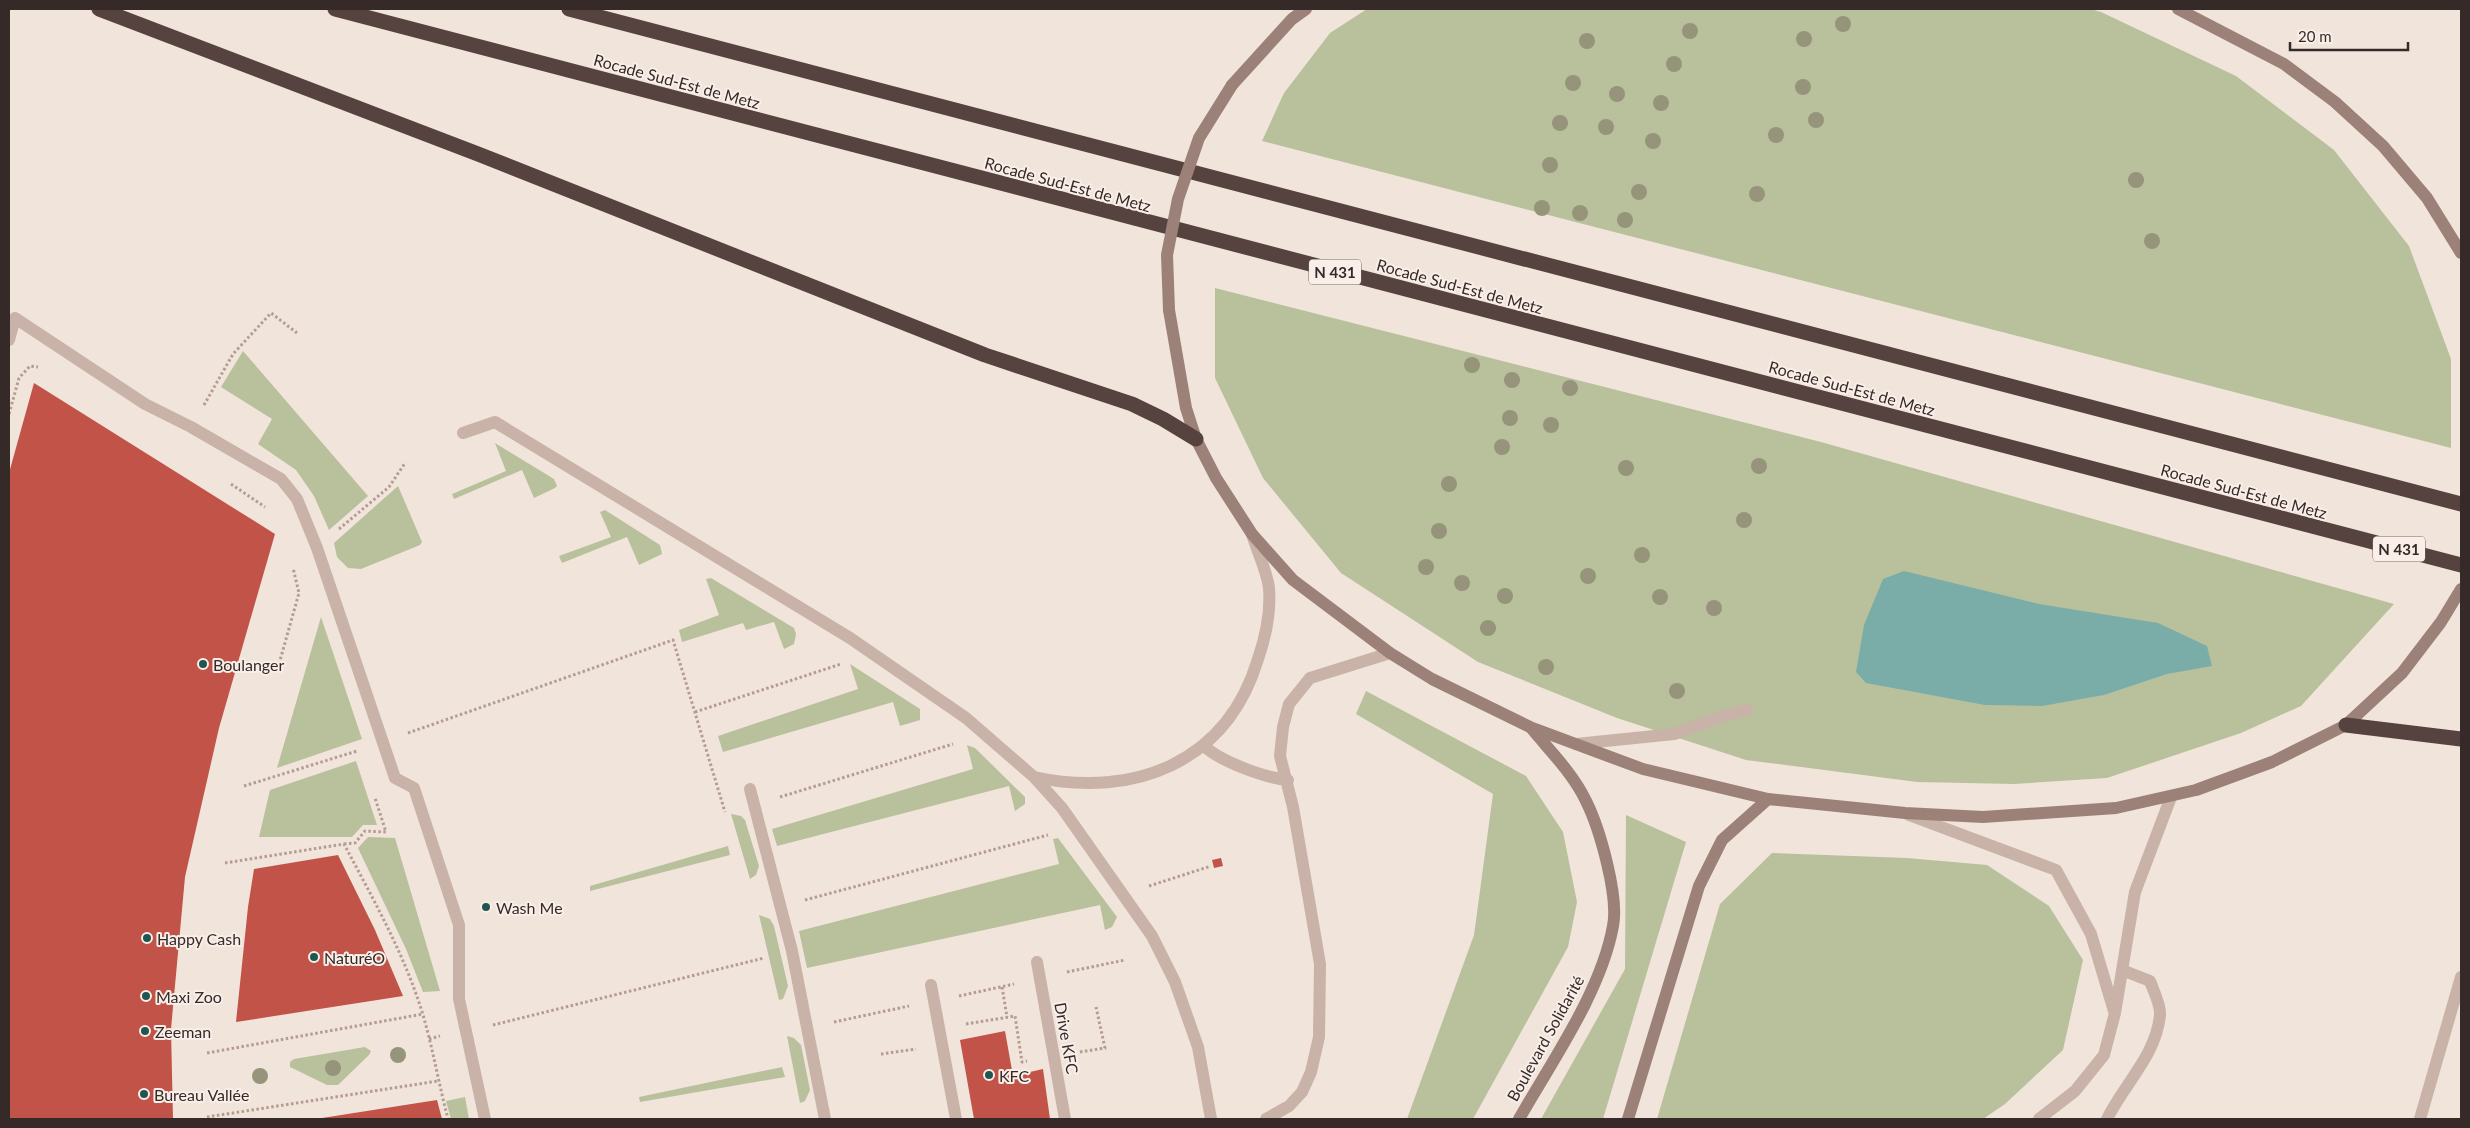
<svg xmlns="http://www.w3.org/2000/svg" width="2470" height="1128" viewBox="0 0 2470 1128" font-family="Lato,sans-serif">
	<rect width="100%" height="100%" fill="#f1e4db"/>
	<path fill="#b9c09c" d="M1367 9H2091L2101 12 2236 76 2334 150 2409 246 2451 359V448L1262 141 1284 93 1330 33Z
		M1215 288 1821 442 2394 604 2301 706 2241 733 2107 778 2014 784 1917 782 1746 760 1617 718 1478 662 1341 573 1263 478 1215 378Z
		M243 351 368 496 329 530 314 496 296 470 258 444 272 419 221 387Z
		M495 443 554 479 557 486 555 488 534 498 522 470 454 499 452 494 506 471Z
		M398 486 422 542 420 545 361 569 348 568 337 557 334 543Z
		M605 510 660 545 662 554 639 565 627 537 562 563 559 556 611 537 600 512Z
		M711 578 794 628 796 634 794 644 784 649 774 622 746 630 743 623 682 642 679 630 719 615 706 579Z
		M321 617 362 739 277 768Z
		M850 664 920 709V720L900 726 893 702 723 752 718 736 858 689Z
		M1366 691 1526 776 1563 832 1577 902 1568 947 1473 1119H1407L1474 935 1493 794 1356 714Z
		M967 745 975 748 1025 797V804L1015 811 1009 786 777 846 772 829 973 769Z
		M356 761 377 825H363L352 837H259L270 790Z
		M731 814 741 816 745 820 759 866 756 875 750 879Z
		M1626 815 1686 842 1603 1119H1541L1625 969Z
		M368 837 395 838 440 991 423 992 406 949 358 848Z
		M1058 838 1117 917 1112 927 1105 930 1100 905 807 968 799 931 1059 864 1053 839Z
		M728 846 730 855 590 891V886Z
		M1772 853 1907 858 1987 865 2049 906 2083 960 2063 1050 2005 1104 1983 1119H1657L1720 904Z
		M759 915 770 919 774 926 788 986 783 999 779 1000Z
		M787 1036 794 1038 801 1045 810 1090 805 1101 800 1103Z
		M365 1047 371 1051 369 1055 338 1085H327L290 1067V1062L294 1059Z
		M782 1067 785 1077 640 1102 639 1097Z
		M465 1097 469 1119H451L446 1101Z"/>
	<path fill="#7bada8" d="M1904 571 2039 604 2158 623 2207 646 2212 666 2167 674 2104 695 2042 706 1985 705 1866 683 1856 672 1864 625 1883 579Z"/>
	<path fill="#c25348" d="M34 383 275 534 219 728 185 877 171 1029 173 1119H9V473Z
		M338 855 375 930 403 996 236 1022 248 907 254 869Z
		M1221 858 1223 866 1214 868 1212 860Z
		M1005 1031 1013 1076 1043 1069 1050 1119H974L960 1040Z
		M437 1100 442 1119H322V1118Z"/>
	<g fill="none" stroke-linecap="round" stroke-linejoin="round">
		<path stroke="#b59c92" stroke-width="3" stroke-dasharray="2.5 2.5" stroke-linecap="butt" d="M204 405 233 354 271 313 297 333
			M9 414 19 378 30 366 38 367
			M231 484 265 507
			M339 529 389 487 405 463
			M279 664 299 593 293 568
			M695 712 841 664
			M408 733 673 640 725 812
			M244 786 357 751
			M780 797 953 744
			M344 844 355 843 365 831 386 832 375 798
			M225 863 344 844C373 899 405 955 423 1015 433 1049 439 1085 448 1119
			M1149 886 1211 866
			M805 900 1048 835
			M1067 972 1125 960
			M1002 987 1007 1017
			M959 996 1014 984
			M834 1022 909 1006
			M966 1024 1015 1016 1022 1062 1027 1061
			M493 1025 764 958
			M429 1039 440 1036
			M1080 1052 1105 1048 1096 1007
			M207 1053 423 1014
			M881 1054 916 1049
			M207 1117 438 1081"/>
		<path stroke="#c9b2a8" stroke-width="12" d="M9 340 15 318 145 404 191 427 281 479 297 499 317 548 395 778 414 788 459 925V999L485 1119
			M463 433 495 422 850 638 966 718 1034 777 1062 808 1152 936 1175 982 1198 1047 1211 1119
			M1576 744 1674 734 1723 716 1747 710
			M1203 745C1219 761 1265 778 1288 780
			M1034 777C1135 799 1227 762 1258 659 1266 636 1271 613 1269 588 1267 571 1257 551 1252 534
			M750 789 792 951 825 1119
			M1909 815 2056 870 2091 934 2114 1011
			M1037 962 1065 1119
			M931 985 956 1119
			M1266 1119 1289 1106 1302 1092 1311 1072 1319 1037 1320 964 1293 807 1280 756 1283 727 1289 704 1310 678 1390 653
			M2039 1119 2075 1091 2104 1055 2115 1013 2135 892 2171 797
			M2107 1119C2124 1084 2156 1056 2160 1015 2161 1005 2153 990 2150 981L2122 970
			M2420 1119 2461 977"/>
		<path stroke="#9c8179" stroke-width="12" d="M2178 9 2284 64 2335 102 2383 146 2427 198 2461 253
			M1232 85 1292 19 1306 9
			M1169 310 1186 408 1196 439 1216 478 1252 534 1293 580 1390 653 1432 679 1530 727 1643 769 1768 799 1905 813 1983 817 2116 808 2196 790 2272 762 2346 725 2402 673 2441 622 2461 589
			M1519 1119C1552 1061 1601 992 1613 926 1619 897 1600 829 1586 801 1574 775 1551 752 1532 729
			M1628 1119 1699 886 1722 840 1768 799"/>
		<path stroke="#56433f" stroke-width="15" d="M99 9 478 154 985 355 1132 404 1163 419 1196 439
			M335 9 2461 565
			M569 9 2461 504
			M2346 725 2461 739"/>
		<path stroke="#9c8179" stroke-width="12" d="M1169 310 1167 255 1178 199 1199 138 1232 85"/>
	</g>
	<g fill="#96947b">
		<circle cx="1843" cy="24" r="8"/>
		<circle cx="1690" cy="31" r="8"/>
		<circle cx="1804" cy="39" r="8"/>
		<circle cx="1587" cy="41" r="8"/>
		<circle cx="1674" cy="64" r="8"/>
		<circle cx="1573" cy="83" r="8"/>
		<circle cx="1803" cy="87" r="8"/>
		<circle cx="1617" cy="94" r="8"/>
		<circle cx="1661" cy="103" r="8"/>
		<circle cx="1816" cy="120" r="8"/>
		<circle cx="1560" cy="123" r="8"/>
		<circle cx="1606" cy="127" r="8"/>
		<circle cx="1776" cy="135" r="8"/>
		<circle cx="1653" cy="141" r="8"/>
		<circle cx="1550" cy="165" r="8"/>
		<circle cx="2136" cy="180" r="8"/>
		<circle cx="1639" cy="192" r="8"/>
		<circle cx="1757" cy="194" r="8"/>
		<circle cx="1542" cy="208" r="8"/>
		<circle cx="1580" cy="213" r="8"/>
		<circle cx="1625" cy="220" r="8"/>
		<circle cx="2152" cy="241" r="8"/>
		<circle cx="1472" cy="365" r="8"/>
		<circle cx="1512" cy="380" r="8"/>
		<circle cx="1570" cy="388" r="8"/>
		<circle cx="1510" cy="418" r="8"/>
		<circle cx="1551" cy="425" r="8"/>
		<circle cx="1502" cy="447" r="8"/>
		<circle cx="1759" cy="466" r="8"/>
		<circle cx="1626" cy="468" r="8"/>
		<circle cx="1449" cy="484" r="8"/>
		<circle cx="1744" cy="520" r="8"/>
		<circle cx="1439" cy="531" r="8"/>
		<circle cx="1642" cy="555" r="8"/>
		<circle cx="1426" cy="567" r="8"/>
		<circle cx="1588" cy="576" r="8"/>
		<circle cx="1462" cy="583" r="8"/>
		<circle cx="1505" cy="596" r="8"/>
		<circle cx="1660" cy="597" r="8"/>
		<circle cx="1714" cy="608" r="8"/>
		<circle cx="1488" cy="628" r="8"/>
		<circle cx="1546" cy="667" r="8"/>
		<circle cx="1677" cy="691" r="8"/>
		<circle cx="398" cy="1055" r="8"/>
		<circle cx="333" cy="1068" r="8"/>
		<circle cx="260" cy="1076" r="8"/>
	</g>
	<g fill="#1f5651" stroke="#f9eee8" stroke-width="2">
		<circle cx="203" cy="664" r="5"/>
		<circle cx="486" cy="907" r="5"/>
		<circle cx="147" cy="938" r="5"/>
		<circle cx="314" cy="957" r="5"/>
		<circle cx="146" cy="996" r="5"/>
		<circle cx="145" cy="1031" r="5"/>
		<circle cx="989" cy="1075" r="5"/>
		<circle cx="144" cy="1094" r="5"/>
	</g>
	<g text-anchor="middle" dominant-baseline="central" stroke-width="4" stroke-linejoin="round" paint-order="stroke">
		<g fill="#f9eee8" stroke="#706562" stroke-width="1">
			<rect x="1309" y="259.5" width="52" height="25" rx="4"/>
			<rect x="2373" y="536.5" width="52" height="25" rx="4"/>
		</g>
		<g font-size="15" font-weight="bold" fill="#362a28">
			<text x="1335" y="272">N 431</text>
			<text x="2399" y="549">N 431</text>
		</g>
		<g font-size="16" fill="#362a28" stroke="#f9eee8">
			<text transform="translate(677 81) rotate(15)">Rocade Sud-Est de Metz</text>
			<text transform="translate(1068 184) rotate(15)">Rocade Sud-Est de Metz</text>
			<text transform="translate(1460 286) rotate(15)">Rocade Sud-Est de Metz</text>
			<text transform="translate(1852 388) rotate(15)">Rocade Sud-Est de Metz</text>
			<text transform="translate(2244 491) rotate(15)">Rocade Sud-Est de Metz</text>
			<text transform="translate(1067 1038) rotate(80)">Drive KFC</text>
			<text transform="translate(1545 1038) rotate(-61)">Boulevard Solidarité</text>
		</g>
		<g font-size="16" fill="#362a28" stroke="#f9eee8" text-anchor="start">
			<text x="213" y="664">Boulanger</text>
			<text x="496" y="907">Wash Me</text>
			<text x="157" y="938">Happy Cash</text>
			<text x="324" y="957">NaturéO</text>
			<text x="156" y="996">Maxi Zoo</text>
			<text x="155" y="1031">Zeeman</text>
			<text x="999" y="1075">KFC</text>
			<text x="154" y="1094">Bureau Vallée</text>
		</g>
	</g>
	<rect width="2470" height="1128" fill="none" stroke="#362a28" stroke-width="20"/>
	<path d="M2290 42v8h118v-8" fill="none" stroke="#362a28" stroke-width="2.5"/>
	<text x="2298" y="42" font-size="15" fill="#362a28" stroke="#f9eee8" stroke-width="4" paint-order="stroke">20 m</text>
</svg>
